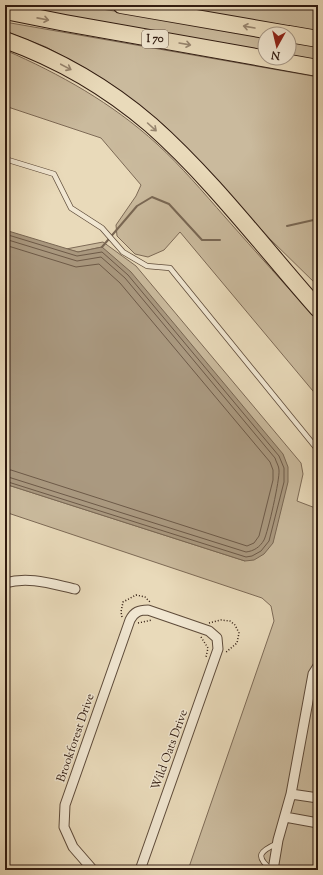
<svg xmlns="http://www.w3.org/2000/svg" width="323" height="875" viewBox="0 0 323 875" font-family="'Sorts Mill Goudy',serif">
	<rect width="100%" height="100%" fill="#e9daba"/>
	<filter id="stains"><feTurbulence type="fractalNoise" baseFrequency=".005" numOctaves="4"/><feColorMatrix values="0 0 0 0 .2 0 0 0 0 .09 0 0 0 0 .02 0 0 0 .5 -.17"/></filter>
	<radialGradient id="worn" r=".72"><stop offset=".6" stop-color="#630" stop-opacity="0"/><stop offset="1" stop-color="#630" stop-opacity=".3"/></radialGradient>
	<path fill="#caba9d" stroke="#7d6a56" d="M9 5H78L265 36V51Z
		M161 5H318V31Z
		M5 22 318 77V286L270 239 204 166 166 127 131 99 85 68 46 47 5 31Z
		M289 40 318 46V61L289 56Z
		M5 50C60 74 112 103 157 144 181 166 203 192 225 217 256 252 287 287 318 321V397L180 232 164 250 148 257 135 254 117 236 116 225 136 196 141 185 101 138 5 106Z
		M103 242 136 266 301 463 303 474 297 501 318 509V870H188L274 621 271 606 262 598 5 512V484L245 561 102 247 78 252 66 249Z"/>
	<path fill="#aa9980" stroke="#796753" d="M5 230 78 252 102 247 131 272 283 454 288 467V482L273 543 264 554 254 560 245 561 5 484Z"/>
	<g fill="none" stroke-linecap="round" stroke-linejoin="round">
		<path stroke="#6d5a48" stroke-width="1" d="M5 234 77 256 102 252 128 275 279 456 284 468V482L269 541 261 551 252 556 246 557 5 481
			M5 239 77 261 101 257 125 278 275 458C276 462 279 466 279 470 280 479 268 532 264 540 260 547 254 551 246 552L5 476
			M5 245 76 267 99 264 120 283 270 462 273 470V480L259 536 254 543 247 546 11 470H5"/>
		<path stroke="#796753" stroke-width="2" d="M287 226 318 219
			M102 247 137 206 152 197 169 204 202 240H220"/>
		<defs>
			<path id="lane" d="M5 159 54 174 71 208 102 228 123 252 147 266 170 268 318 450
				M272 870C254 856 260 851 278 843"/>
			<path id="street" d="M5 583C29 576 52 584 75 589
				M291 794 318 798
				M285 817 318 823
				M93 870 73 847 64 827 65 805 130 620C134 612 139 610 148 610L209 631 217 638 218 649 140 870
				M273 870 278 840 291 794 313 674 318 666"/>
			<path id="highway" d="M121 5 288 34
				M5 11 65 23 318 68
				M289 34 318 39
				M5 40C58 59 108 88 151 125 212 179 264 248 318 309"/>
		</defs>
		<use href="#lane" stroke="#5e4b3a" stroke-width="6"/>
		<use href="#street" stroke="#5e4b3a" stroke-width="11"/>
		<use href="#highway" stroke="#301b10" stroke-width="18"/>
		<path stroke="#301b10" stroke-width="1.5" stroke-dasharray="1 2" stroke-linecap="butt" d="M122 617 121 612 123 602 136 595 145 597 150 602
			M138 623 152 620
			M209 623 221 620 230 621 235 625 239 633 237 643 225 653
			M201 637 208 648 206 657"/>
		<use href="#lane" stroke="#f1e7d2" stroke-width="4.5"/>
		<use href="#street" stroke="#f1e7d2" stroke-width="9"/>
		<use href="#highway" stroke="#e9daba" stroke-width="16"/>
	</g>
	<defs><path id="oneway-shaft" d="M-6 0H5M1.5-3L5.5 0L1.5 3" fill="none" stroke-width="1.6" stroke-linecap="round" stroke-linejoin="round"/></defs>
	<g stroke="#96846e">
		<use href="#oneway-shaft" transform="translate(43 19) rotate(11)"/>
		<use href="#oneway-shaft" transform="translate(249 27) rotate(-170)"/>
		<use href="#oneway-shaft" transform="translate(185 44) rotate(10)"/>
		<use href="#oneway-shaft" transform="translate(66 67) rotate(28)"/>
		<use href="#oneway-shaft" transform="translate(152 127) rotate(42)"/>
	</g>
	<g text-anchor="middle" dominant-baseline="central" stroke-width="3" stroke-linejoin="round" paint-order="stroke">
		<rect fill="#f1e7d2" stroke="#6a584a" stroke-width="1" x="142" y="30" width="26" height="18" rx="3"/>
		<g font-size="11" font-weight="bold" fill="#301b10">
			<text x="155" y="39">I 70</text>
		</g>
		<g font-size="12" fill="#301b10" stroke="#f1e7d2">
			<text transform="translate(76 738) rotate(-71)">Brookforest Drive</text>
			<text transform="translate(170 750) rotate(-70)">Wild Oats Drive</text>
		</g>
	</g>
	<rect width="323" height="875" fill="none" stroke="#e9daba" stroke-width="20"/>
	<rect x="6" y="6" width="311" height="863" fill="none" stroke="#301b10" stroke-width="2"/>
	<rect x="10" y="10" width="303" height="855" fill="none" stroke="#301b10"/>
	<g transform="translate(277 46) rotate(188)"><circle r="19" fill="#f1e7d2" stroke="#a49584"/>
	<path d="M0-3L7 15L0 10L-7 15Z" fill="#8f2418"/>
	<text y="-6" font-size="11" font-weight="bold" text-anchor="middle" fill="#301b10">N</text>
	</g>
	<rect width="100%" height="100%" filter="url(#stains)"/>
	<rect width="100%" height="100%" fill="url(#worn)"/>
</svg>
